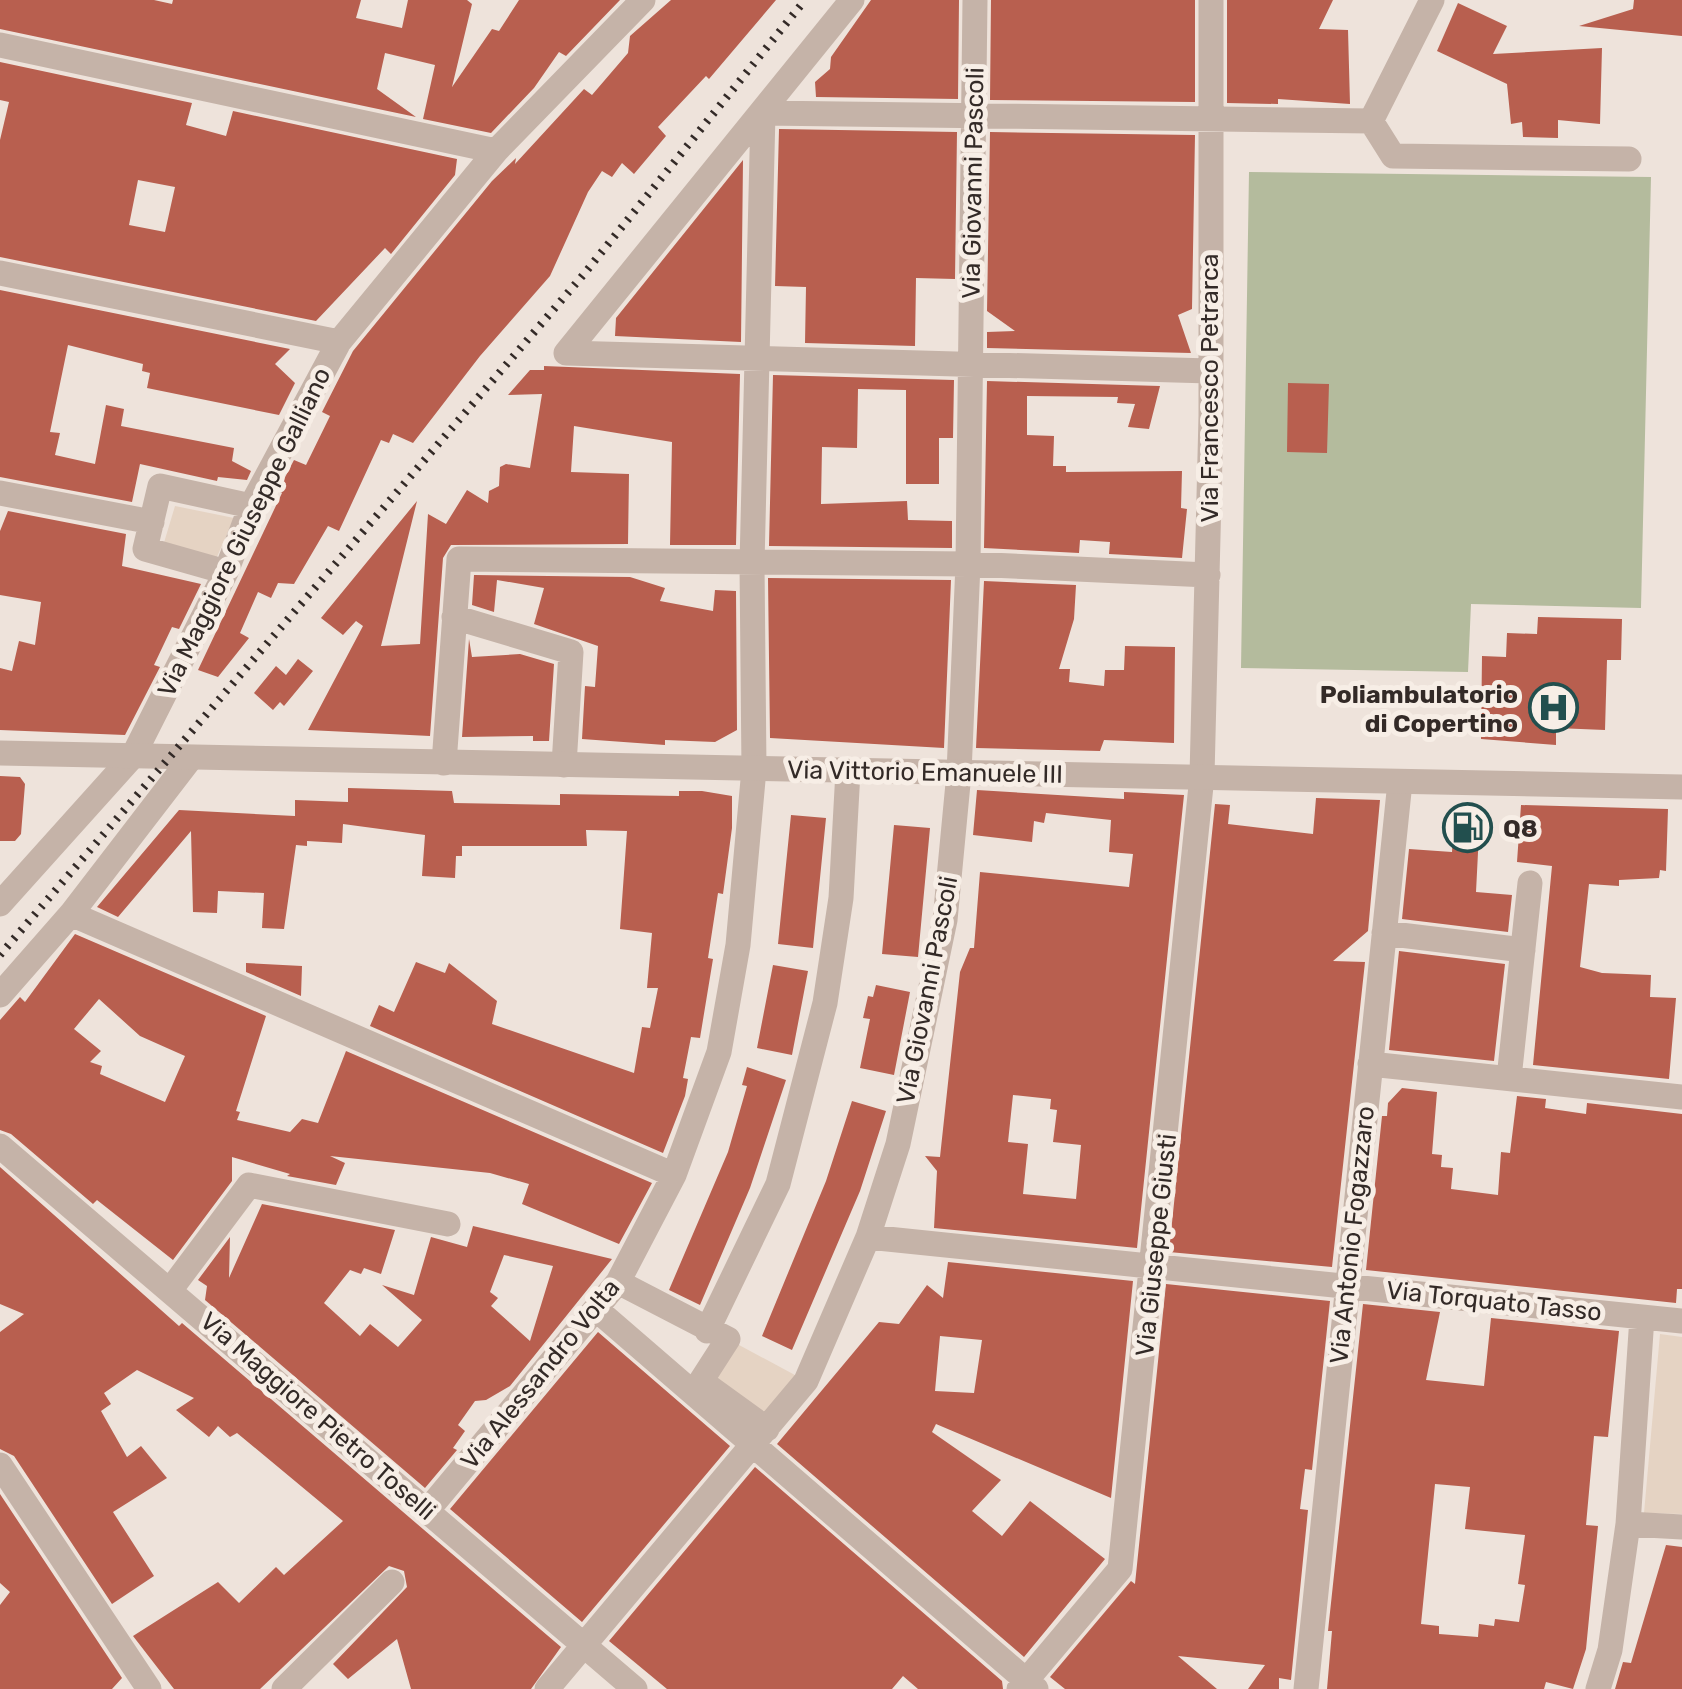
<svg xmlns="http://www.w3.org/2000/svg" width="1682" height="1689" viewBox="0 0 1682 1689" font-family="Rubik,sans-serif">
	<rect width="100%" height="100%" fill="#eee3db"/>
	<path fill="#b4bb9d" d="M1249 172 1651 177 1641 608 1471 604 1468 672 1241 668Z"/>
	<path fill="#e5d3c3" d="M175 506 234 518 216 559 163 546Z
		M1660 1334 1682 1337V1514L1644 1513Z
		M728 1339 806 1381 767 1429 701 1381Z"/>
	<path fill="#b85f4f" fill-rule="evenodd" d="M0 0H154L172 4 173 0H361L356 18 402 28 408 0H467L472 4 452 87 492 29 499 31 519 0H620L566 56 559 52 534 88 491 133 423 119 435 65 385 53 377 89 416 117 0 29Z
		M671 0H776L709 79 706 76 658 127 666 136 634 174 622 163 612 177 602 171 588 192 550 276 480 356 413 443 393 434 389 443 381 440 339 531 328 526 294 584 278 583 271 598 258 592 240 633 249 638 218 677 198 670 282 493 278 491 281 485 294 460 306 465 330 416 322 412 353 351 492 181 516 158 515 164 584 89 592 95 628 53 630 36Z
		M871 0H959L958 99 816 97 815 82 830 69 831 57Z
		M991 0H1195V102L990 100Z
		M1227 0H1333L1319 29 1348 30 1350 104 1278 99V104L1227 103Z
		M1634 0H1682V36L1579 26 1633 9Z
		M1458 3 1507 26 1493 54 1602 48 1600 124 1558 120V138L1523 137 1522 122 1511 124 1507 84 1437 51Z
		M0 62 192 103 186 125 226 136 233 111 457 159 455 175 391 254 385 248 316 321 0 257V140L9 102 0 100ZM138 180 175 187 165 232 129 225Z
		M779 129 957 132 955 279 916 278 915 346 805 343 806 287 775 286Z
		M990 132 1195 135 1192 309 1178 315 1191 353 987 348V332L1015 331 987 311Z
		M743 160 741 342 615 336 616 318Z
		M0 290 290 349 275 364 295 383 279 415 147 388 150 373 142 371 143 364 68 345 50 432 60 433 55 455 95 464 106 405 124 409 121 426 234 448 232 461 251 471 247 480 218 477 217 481 140 464 132 502 0 477Z
		M544 366 740 374 736 545H670L672 442 574 426 571 472 629 474 628 544 451 545 443 558 430 736 308 730 363 626 356 621 343 635 321 618 417 501 381 646 420 644 428 514 446 524 467 490 488 503 489 491 499 486 500 467 506 464 530 468 542 394 508 395 530 370H544Z
		M773 375 954 380 953 438H939V484H906V390L858 389 857 448 822 447 821 504 907 501 908 520 952 521V548L769 546Z
		M987 381 1160 386 1149 429 1128 427 1135 404 1117 403 1118 397 1027 396V435L1054 436 1053 466H1066V472L1182 471 1181 508 1187 509 1182 558 1109 554 1110 542 1080 540 1079 553 984 548Z
		M1288 383 1329 384 1327 453 1287 452Z
		M8 511 126 534 122 566 201 584 179 629 172 627 154 665 160 667 125 735 0 730V668L12 671 19 641 35 645 41 602 0 595V531Z
		M474 575 630 577 665 588 660 601 713 611 715 590 736 591 737 730 715 742 665 740V745L582 739 585 686 595 687 598 646 534 624 544 588 497 580 494 612 472 605Z
		M768 578 951 580 944 748 770 738Z
		M984 581 1076 585 1074 619 1059 669H1070L1069 682 1104 686 1105 670H1124L1125 646 1175 647 1174 743 1104 740 1100 751 976 748Z
		M1538 617 1622 619 1621 660H1607L1605 730 1556 728V745L1481 739 1482 656 1506 657 1507 633 1537 634Z
		M469 639 472 657 520 654 554 664 549 741H533V736L462 737Z
		M298 659 313 671 284 706 280 702 273 710 254 693 276 666 286 675Z
		M0 776 20 777 25 784 21 834 15 841H0Z
		M348 788 452 791 454 803 560 805V794L679 796V791H702L732 796V828L723 894 718 893 708 958 713 959 700 1038 691 1037 683 1078 688 1079 685 1096 663 1153 370 1026 379 1005 394 1012 416 962 445 973 449 963 497 1001 492 1024 634 1073 642 1027 650 1028 658 988H647L652 933 620 929 627 831 586 830 587 846H462V856H456L455 878 422 876 425 835 343 824 342 843 307 841V846L296 845 284 929 262 928 264 893 218 891 217 913 193 912 191 831 118 917 97 907 179 810 295 816V800L348 802Z
		M977 790 1124 799V792L1184 795 1137 1248 934 1228 937 1171 925 1156 940 1157 960 972 970 948H974L980 872 1129 887 1133 854 1109 852 1111 820 1046 813 1044 823 1034 821 1032 842 973 835ZM1013 1095 1051 1099 1050 1109 1057 1110 1053 1142 1081 1145 1076 1199 1023 1194 1028 1144 1008 1142Z
		M1316 798 1380 800 1368 931 1333 961 1365 962 1332 1267 1169 1252 1215 804 1230 805 1228 824 1313 834Z
		M1521 805 1668 809 1666 871 1660 870 1659 878 1619 880V886L1589 884 1580 967 1602 973 1651 975 1650 997 1676 998 1669 1079 1533 1065 1552 866 1517 862Z
		M1454 812 1480 813 1476 892 1512 895 1508 932 1402 919 1409 849 1452 852Z
		M791 815 826 818 813 948 778 944Z
		M894 825 930 828 918 957 882 954Z
		M75 934 266 1016 236 1111 240 1112 237 1120 290 1132 302 1119 318 1123 346 1051 652 1183 619 1244 522 1204 529 1184 490 1173 330 1156 345 1163 336 1185 287 1176 290 1174 232 1157V1181L173 1260 97 1200 93 1204 11 1134 0 1130V1020L20 997 25 1002ZM99 999 140 1036 185 1056 165 1102 100 1074 102 1066 90 1062 101 1051 74 1029Z
		M1399 951 1505 964 1494 1061 1389 1050Z
		M246 963 302 966 301 996 246 972Z
		M773 965 808 971 792 1055 757 1048Z
		M876 985 910 992 894 1075 860 1068 870 1019 863 1018 868 996 873 997Z
		M747 1067 786 1080 750 1188 700 1305 669 1290 728 1152 747 1086 742 1085Z
		M1402 1088 1437 1092 1432 1154 1442 1155 1441 1167 1453 1168 1451 1189 1498 1195 1501 1152 1510 1153 1517 1096 1546 1099 1545 1108 1586 1114 1587 1103 1682 1114V1289H1677L1676 1303 1366 1270 1382 1116H1387L1388 1103Z
		M852 1101 886 1111 860 1191 792 1350 762 1336 826 1181Z
		M0 1167 179 1326 182 1323 561 1647 531 1689H411L397 1639 348 1679 333 1664 407 1587 404 1571 389 1566 260 1689H174L133 1636 218 1582 239 1603 276 1567 284 1575 343 1521 237 1433 230 1437 218 1426 209 1437 176 1410 194 1398 137 1370 104 1393 111 1404 101 1411 127 1457 141 1446 167 1478 113 1512 154 1576 112 1604 14 1456 0 1449V1332L24 1314 0 1304Z
		M262 1204 395 1230 381 1274 364 1268 361 1274 350 1270 324 1303 360 1336 370 1324 398 1347 422 1320 382 1285 414 1295 431 1237 467 1247 473 1226 612 1259 510 1386 486 1400 475 1401 458 1425 465 1431 453 1448 457 1450 425 1488 205 1300 207 1286 198 1280 230 1237 229 1278ZM504 1255 553 1266 530 1341 491 1306 498 1298 490 1292Z
		M948 1262 1133 1281 1111 1498 936 1424 932 1432 1001 1480 972 1511 1002 1536 1030 1501 1105 1559 1024 1657 777 1444 879 1322 899 1324 927 1285 943 1298ZM940 1336 982 1340 974 1393 935 1391Z
		M1166 1284 1330 1301 1312 1470 1305 1469 1300 1509 1308 1510 1291 1680 1279 1678V1689H1248L1265 1665 1178 1656 1217 1689H1065L1050 1677 1131 1581 1135 1584Z
		M1363 1304 1440 1312 1426 1380 1484 1386 1491 1318 1619 1331 1608 1437 1594 1436 1586 1525 1598 1526 1586 1649 1573 1689 1546 1682 1544 1689H1327L1332 1631H1328ZM1435 1484 1470 1487 1465 1529 1525 1535 1518 1584 1525 1585 1519 1622 1495 1619 1494 1626 1479 1624 1478 1637 1439 1634V1626L1421 1624Z
		M598 1332 730 1446 582 1622 450 1509Z
		M755 1467 1002 1681 1003 1689H918L903 1676 892 1689H667L609 1641Z
		M0 1494 122 1678 112 1689H0V1605L10 1592 0 1583Z
		M1666 1545 1682 1547V1689H1615L1623 1662 1631 1663Z"/>
	<g fill="none" stroke-linecap="round" stroke-linejoin="round">
		<path stroke="#c5b3a8" stroke-width="25" d="M0 45 496 151
			M1371 121 1432 0
			M0 273 339 342
			M566 353 1210 371
			M566 353 852 0
			M0 493 152 522
			M226 572 145 549 160 486 251 506
			M454 617 571 652 564 765
			M444 763 459 559 968 564 1208 575
			M0 904 133 756 226 572 251 506 339 342 496 151 643 0
			M71 914 674 1175
			M1384 933 1523 950
			M0 995 71 914 191 758
			M1370 1064 1682 1097
			M1509 1078 1530 883
			M0 1146 635 1689
			M868 1237 1682 1321
			M618 1282 728 1339 701 1381 767 1429
			M171 1289 249 1185 448 1224
			M597 1310 1036 1689
			M1642 1317 1628 1524 1682 1527
			M707 1331 778 1184 825 1003 841 898 848 771
			M0 1465 149 1689
			M427 1511 618 1282 674 1175 719 1052 738 945 754 769 752 564 763 113 1371 121 1393 156 1629 159
			M284 1689 392 1582
			M547 1689 806 1381 868 1237 898 1144 945 920 959 773 968 564 975 0
			M1019 1689 1120 1569 1202 776 1211 416V0
			M1306 1689 1400 782
			M1598 1689 1610 1650 1628 1524"/>
		<path stroke="#c5b3a8" stroke-width="25" d="M0 753 1682 787"/>
		<path stroke="#332a27" stroke-width="8" stroke-dasharray="2.5 8" stroke-linecap="butt" d="M0 955 584 274 805 0"/>
	</g>
	<defs>
		<symbol id="hospital-ring" viewBox="-11 -11 22 22"><circle r="9.5" fill="#f7eee6" stroke="#224f4e" stroke-width="1.5"/><path d="M-5-5h3v3.5h4V-5h3V5h-3V1.5h-4V5h-3Z" fill="#224f4e"/></symbol>
		<symbol id="fuel-ring" viewBox="-11 -11 22 22"><circle r="9.5" fill="#f7eee6" stroke="#224f4e" stroke-width="1.5"/><path d="M-5.5-6h7V0h2V4h1.3V-2.5L3-4.5l.8-.8L6-3V5H2.5V1h-1V6h-7ZM-4.2-4.7v3.2H.2V-4.7Z" fill="#224f4e"/></symbol>
	</defs>
	<g fill-rule="evenodd">
		<use href="#hospital-ring" x="1526" y="680" width="55" height="55"/>
		<use href="#fuel-ring" x="1440" y="800" width="55" height="55"/>
	</g>
	<g text-anchor="middle" dominant-baseline="central" stroke-width="10" stroke-linejoin="round" paint-order="stroke">
		<g font-size="25" fill="#332a27" stroke="#f7eee6">
			<text transform="translate(973 183) rotate(-89)">Via Giovanni Pascoli</text>
			<text transform="translate(1209 388) rotate(-90)">Via Francesco Petrarca</text>
			<text transform="translate(244 532) rotate(-64)">Via Maggiore Giuseppe Galliano</text>
			<text transform="translate(925 772) rotate(1)">Via Vittorio Emanuele III</text>
			<text transform="translate(927 990) rotate(-79)">Via Giovanni Pascoli</text>
			<text transform="translate(1352 1235) rotate(-84)">Via Antonio Fogazzaro</text>
			<text transform="translate(1156 1245) rotate(-84)">Via Giuseppe Giusti</text>
			<text transform="translate(1494 1301) rotate(6)">Via Torquato Tasso</text>
			<text transform="translate(540 1374) rotate(-51)">Via Alessandro Volta</text>
			<text transform="translate(318 1416) rotate(41)">Via Maggiore Pietro Toselli</text>
		</g>
		<g font-size="25" font-weight="bold" fill="#332a27" stroke="#f7eee6" text-anchor="end">
			<text x="1518" y="694">Poliambulatorio<tspan x="1518" dy="29">di Copertino</tspan></text>
			<text x="1503" y="828" text-anchor="start">Q8</text>
		</g>
	</g>
</svg>
